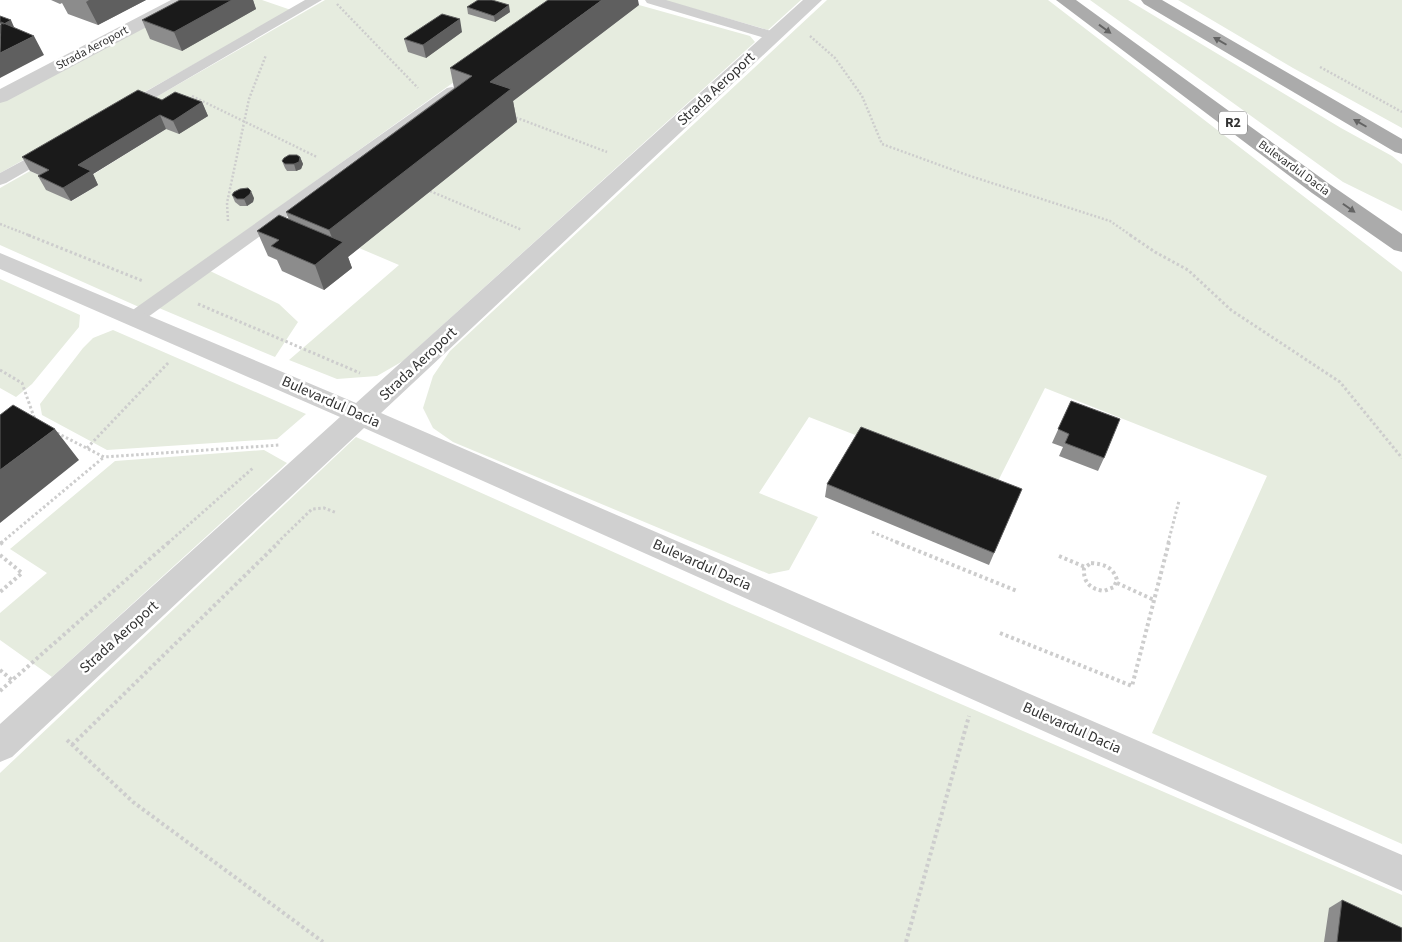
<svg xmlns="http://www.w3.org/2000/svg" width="1402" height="942" viewBox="0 0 1402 942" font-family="'Source Sans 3',sans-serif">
	<rect width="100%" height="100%" fill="#fff"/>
	<path fill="#e6ecdf" d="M194 0H262L291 10 0 173V102Z
		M325 0H569L139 307 0 245V188L30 171 57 183 47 190 72 201 98 185 86 179 166 129 144 104Z
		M663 0H801L768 30Z
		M827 0H1048L1402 272V844L1152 733 1267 476 1045 388 994 489 809 417 759 493 818 517 789 570 769 574 453 442 433 428 423 408 433 376 450 351Z
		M1090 0H1128L1341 128 1392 156 1402 164V211L1343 182Z
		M1178 0H1402V128L1293 68Z
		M639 5 750 36 755 42 403 361 377 376 337 379 289 360 399 265 359 248 516 122 496 114Z
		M210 271 279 304 298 322 275 357 159 308Z
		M0 279 80 315 79 327 32 384 16 397 0 388Z
		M113 330 306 414 277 439 107 450 42 415 40 404 83 348 93 338Z
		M356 437 732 605 1402 895V942H0V773Z
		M264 450 287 463 52 677 0 640V613L47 573 10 549 115 461Z"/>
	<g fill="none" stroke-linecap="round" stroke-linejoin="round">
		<path stroke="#cdcdcd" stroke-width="2.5" stroke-dasharray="2 2" stroke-linecap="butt" d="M337 4 418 88
			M810 36 835 58 862 96 882 144 967 175 1110 221 1132 236
			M1320 67 1402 112
			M192 96 317 157
			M512 116 607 152
			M430 191 522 230
			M228 221 227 203 249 99 266 55
			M0 224 31 236"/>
		<path stroke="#cdcdcd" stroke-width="3" stroke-dasharray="2.5 2.5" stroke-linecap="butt" d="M28 235 143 281
			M1130 235 1155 252 1188 270 1231 310 1340 382 1402 458
			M198 304 360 373
			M0 370 22 383 35 420
			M57 433 104 457 280 445
			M87 448 169 362
			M872 532 899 543
			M1 543 104 457
			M168 543 253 468
			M277 543 312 509 324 508 337 513
			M1168 543 1179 501"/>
		<path stroke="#cdcdcd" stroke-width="4" stroke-dasharray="3 3" stroke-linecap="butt" d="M896 542 1017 591
			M0 544 3 542
			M0 555 22 573 0 592
			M1059 556 1085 567
			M1091 563C1104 564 1113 567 1117 580L1114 587 1104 591C1090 589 1083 582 1084 568Z
			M1117 583 1154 600
			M1000 633 1132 686 1169 542
			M0 670 13 681
			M0 691 169 542
			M67 740 133 802 323 942
			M72 745 279 542
			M906 942 969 716"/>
		<path fill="#d0d0d0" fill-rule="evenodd" d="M305 0H322L129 113H119L116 110 119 107Z
			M645 0H666L778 33 780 36 773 40 768 39 647 3Z
			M452 87 457 88 459 91 457 94 141 322 134 324 127 322 125 318 127 314 447 88Z
			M52 145 58 147 60 150 58 153 6 183 0 185V173Z"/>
		<path fill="#d0d0d0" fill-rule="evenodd" d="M171 0H193L190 4 7 101 0 103V89Z
			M803 0H822L381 413 1402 855V891L364 428 12 757 0 762V724L340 417 0 269V253L356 403Z"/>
		<path fill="#ababab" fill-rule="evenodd" d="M1056 0H1076L1328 183 1402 234V252L1394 250 1312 193Z
			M1141 0H1162L1402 139V154L1395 152 1144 4Z"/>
	</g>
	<path fill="#8c8c8c" d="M51 0H146L98 25 68 14 62 3 60 4Z
		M180 0H253L256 9 182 51 150 39 142 20Z
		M639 5 513 101 517 122 348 257 352 268 324 290 282 271 277 260 268 256 257 231 289 220 286 212 454 88 450 68Z
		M467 7 510 12 495 22 468 14Z
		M462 32 426 58 408 52 404 39Z
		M162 100 202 102 208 116 179 134 166 129 93 174 98 185 71 201 46 190 38 176 39 175 30 171 22 157Z
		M300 157 303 164 301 169 296 171H287L285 168 282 161Z
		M232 195 254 198 253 202 247 206H240L235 202Z
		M1071 401 1104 458 1098 471 1059 456 1063 447 1052 443Z
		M827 484 1016 502 989 565 825 497Z
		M1342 900 1402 942H1324L1329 908Z"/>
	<path fill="#5f5f5f" d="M89 0H146L98 25 86 2Z
		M232 0H253L256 9 182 51 174 32Z
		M602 0H638L639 5 513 101 517 122 348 257 352 268 324 290 315 265 336 248 329 230 490 82Z
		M509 5 510 12 495 22 494 16Z
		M460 19 462 32 426 58 423 45Z
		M11 20 14 27 0 34V25Z
		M34 36 44 55 0 78V53Z
		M202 102 208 116 179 134 173 121Z
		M160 115 166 129 93 174 98 185 71 201 63 188 78 165Z
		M300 157 303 164 301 169 296 171 294 164Z
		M251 191 254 198 253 202 247 206 244 199Z
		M55 429 79 460 0 523V470Z"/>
	<path fill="#1a1a1a" stroke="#5f5f5f" d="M180 0H232L174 32 142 20Z
		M478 0H492L509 5 494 16 467 7Z
		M548 0H602L490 82 511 89 329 230 286 212 472 76 450 68Z
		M442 14 460 19 423 45 404 39Z
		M0 16 11 20 4 24 0 23Z
		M1 22 34 36 0 53Z
		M138 90 162 100 175 92 202 102 173 121 160 115 78 165 91 171 63 188 38 176 49 170 22 157Z
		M289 155H297L300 157 299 162 294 164H285L282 161 284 158Z
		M248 188 251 191 250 194 244 199H237L232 195 234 192 240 189Z
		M279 215 343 242 315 265 271 246 279 240 257 231Z
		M1071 401 1120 419 1104 458 1065 443 1069 434 1058 429Z
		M13 405 55 429 0 470V415Z
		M861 427 1022 489 994 553 827 484Z
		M1342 900 1402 928V942H1337Z"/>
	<defs><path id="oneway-solid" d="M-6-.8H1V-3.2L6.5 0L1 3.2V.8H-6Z" transform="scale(1.25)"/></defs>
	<g fill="#636363">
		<use href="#oneway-solid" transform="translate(1105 29) rotate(36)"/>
		<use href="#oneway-solid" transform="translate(1220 41) rotate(-150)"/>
		<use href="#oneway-solid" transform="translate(1360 123) rotate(-150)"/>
		<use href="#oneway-solid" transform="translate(1349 208) rotate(35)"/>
	</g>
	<g text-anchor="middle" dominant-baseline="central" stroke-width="5" stroke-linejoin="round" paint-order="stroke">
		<g font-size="12" fill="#333" stroke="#fff">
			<text transform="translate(92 48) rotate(-28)">Strada Aeroport</text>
			<text transform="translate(1294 168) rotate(36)">Bulevardul Dacia</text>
		</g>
		<rect fill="#fff" stroke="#707070" stroke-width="1" x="1219" y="111.5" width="28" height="23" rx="4"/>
		<g font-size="14" font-weight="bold" fill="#333">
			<text x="1233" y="123">R2</text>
		</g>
		<g font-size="15" fill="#333" stroke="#fff">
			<text transform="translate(716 89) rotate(-43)">Strada Aeroport</text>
			<text transform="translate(418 364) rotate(-43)">Strada Aeroport</text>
			<text transform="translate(331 402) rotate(24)">Bulevardul Dacia</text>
			<text transform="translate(702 565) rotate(24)">Bulevardul Dacia</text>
			<text transform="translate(119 637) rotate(-42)">Strada Aeroport</text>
			<text transform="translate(1072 728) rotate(24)">Bulevardul Dacia</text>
		</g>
	</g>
</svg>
